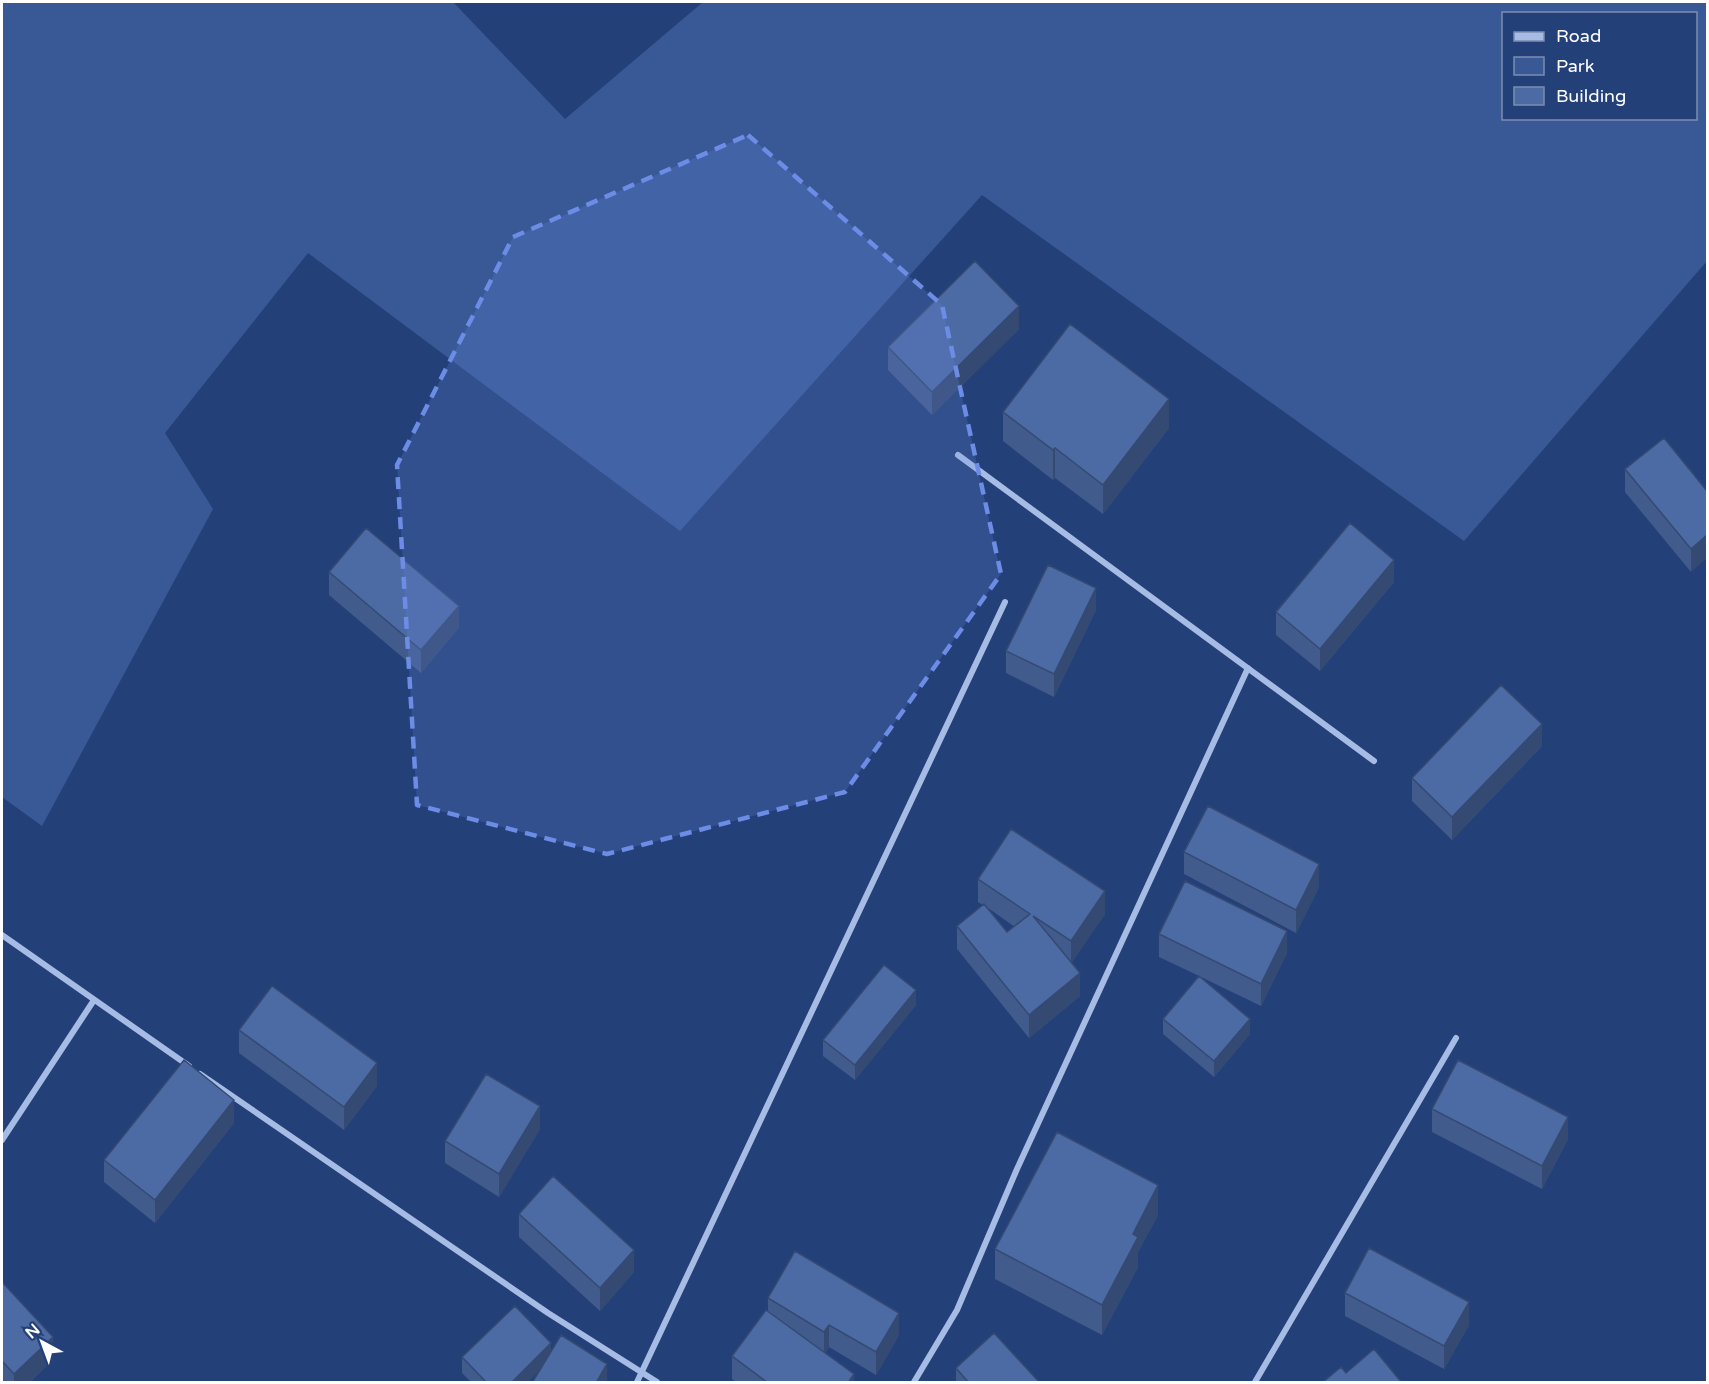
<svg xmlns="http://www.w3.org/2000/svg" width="1709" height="1384" viewBox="0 0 1709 1384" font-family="'Varela Round',sans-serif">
	<rect width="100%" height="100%" fill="#244079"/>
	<path fill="#385996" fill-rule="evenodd" d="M2 2H453L565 119 703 2H1707V261L1464 541 982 195 680 531 308 253 165 433 213 509 42 826 2 797ZM1504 14H1696V118H1504Z"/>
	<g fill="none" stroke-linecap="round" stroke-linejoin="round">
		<path stroke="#a6bce4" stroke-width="6" d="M958 455 1374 761
			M2 935 189 1066
			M200 1074 548 1313 657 1382
			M2 1140 94 1000
			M637 1382 1005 602
			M914 1382 957 1310 1017 1169 1248 668
			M1255 1382 1456 1038"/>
	</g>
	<path fill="#415b8c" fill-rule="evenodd" d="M1019 329 932 415 888 370V347Z
		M1003 412 1169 428 1103 514 1055 478 1053 480 1003 441Z
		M1625 469 1707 491 1691 572 1625 492Z
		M329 572 459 628 421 673 329 595Z
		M1394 582 1320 671 1276 635V612Z
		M1096 610 1054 697 1006 673V651Z
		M1542 746 1452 840 1412 801V778Z
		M1184 852 1319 887 1296 933 1184 874Z
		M978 879 1105 914 1071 963 1080 996 1029 1038 957 949V926L983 905 978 902ZM988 908 1012 925 1014 926 1007 932Z
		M1159 934 1287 953 1261 1006 1201 977 1250 1034 1214 1077 1163 1034V1019L1199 976 1159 957Z
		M916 1005 855 1080 823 1056V1040Z
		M239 1030 377 1086 344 1130 239 1053Z
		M1432 1109 1568 1139 1542 1189 1432 1132Z
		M234 1123 155 1223 104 1182V1160Z
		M540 1129 499 1197 445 1163V1141Z
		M519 1214 634 1272 600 1311 519 1237Z
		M1158 1215 1138 1252V1267L1102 1335 995 1279V1249Z
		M2 1282 53 1360 29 1383H2Z
		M1345 1293 1469 1325 1444 1369 1345 1316Z
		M768 1298 899 1335 876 1375 829 1347 825 1353 854 1383H737L732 1379V1356L768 1311Z
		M551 1351 607 1383 540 1369 527 1383H472L462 1373V1357Z
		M956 1368 1040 1383H956Z"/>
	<path fill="#354a72" d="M1019 306V329L932 415V392Z
		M1169 399V428L1103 514V485Z
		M1055 448V478L1053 480V450Z
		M1707 535V558L1691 572V549Z
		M1394 560V582L1320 671V649Z
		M1096 588V610L1054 697V674Z
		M459 606V628L421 673V650Z
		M1542 724V746L1452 840V817Z
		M1319 864V887L1296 933V910Z
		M1105 891V914L1071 964V941Z
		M1287 931V953L1261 1006V984Z
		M1080 973V996L1029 1038V1015Z
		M916 990V1005L855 1080V1065Z
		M1250 1019V1034L1214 1077V1061Z
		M377 1063V1086L344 1130V1107Z
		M234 1100V1123L155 1223V1200Z
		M540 1106V1129L499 1197V1174Z
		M1568 1117V1139L1542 1189V1166Z
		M1158 1185V1215L1138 1252V1267L1102 1335V1305L1133 1234Z
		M634 1250V1272L600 1311V1288Z
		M1469 1302V1325L1444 1369V1346Z
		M899 1313V1335L876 1375V1352Z
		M829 1325V1347L824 1355V1332Z
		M53 1337V1360L29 1383H14V1374Z
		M551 1343V1359L527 1383H511Z
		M607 1364V1383H596Z
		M854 1374V1383H848Z"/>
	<path fill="#4c6aa3" stroke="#354a72" stroke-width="1.5" d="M975 261 1019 306 932 392 888 347Z
		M1070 324 1169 399 1103 485 1055 448 1053 450 1003 412Z
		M1664 438 1707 491V535L1691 549 1625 469Z
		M1350 523 1394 560 1320 649 1276 612Z
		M366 528 459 606 421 650 329 572Z
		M1048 565 1096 588 1054 674 1006 651Z
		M1501 685 1542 724 1452 817 1412 778Z
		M1208 806 1319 864 1296 910 1184 852Z
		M1011 829 1105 891 1071 941 1033 916 1080 973 1029 1015 957 926 984 904 1007 932 1030 914 978 879Z
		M1185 881 1287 931 1261 984 1159 934Z
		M884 965 916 990 855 1065 823 1040Z
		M1199 976 1250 1019 1214 1061 1163 1019Z
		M272 986 377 1063 344 1107 239 1030Z
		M184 1060 234 1100 155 1200 104 1160Z
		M1458 1060 1568 1117 1542 1166 1432 1109Z
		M486 1074 540 1106 499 1174 445 1141Z
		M1057 1132 1158 1185 1133 1234 1138 1237 1102 1305 995 1249Z
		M553 1176 634 1250 600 1288 519 1214Z
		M1369 1248 1469 1302 1444 1346 1345 1293Z
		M795 1251 899 1313 876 1352 829 1325 824 1332 768 1298Z
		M2 1282 53 1337 14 1374 2 1361Z
		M515 1306 551 1343 511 1383H487L462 1357Z
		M766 1310 854 1374 848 1383H768L732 1356Z
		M994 1333 1040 1383H969L956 1368Z
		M561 1335 607 1364 596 1383H532Z
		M1374 1349 1402 1383H1322L1341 1367 1346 1373Z"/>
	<path fill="#6c8ce6" fill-opacity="0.2" stroke="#6c8ce6" stroke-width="4.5" stroke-dasharray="12 8" stroke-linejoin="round" d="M748 135 942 305 1001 574 845 792 607 854 417 805 397 465 513 237Z"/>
	<rect width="1709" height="1384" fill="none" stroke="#ffffff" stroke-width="6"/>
	<rect x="1502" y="12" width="195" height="108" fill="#244079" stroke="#7c8caf" stroke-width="1.5"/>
	<rect x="1514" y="32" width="30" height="9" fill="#a6bce4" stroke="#7c8caf" stroke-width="1.5"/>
	<text x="1556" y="42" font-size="18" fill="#ffffff">Road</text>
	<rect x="1514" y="57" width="30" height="18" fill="#385996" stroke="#7c8caf" stroke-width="1.5"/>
	<text x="1556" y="72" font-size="18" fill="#ffffff">Park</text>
	<rect x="1514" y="87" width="30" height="18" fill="#4c6aa3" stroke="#7c8caf" stroke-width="1.5"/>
	<text x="1556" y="102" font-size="18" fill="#ffffff">Building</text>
	<g transform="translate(42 1342) rotate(319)" stroke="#244079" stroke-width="4.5" paint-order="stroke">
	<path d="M0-4.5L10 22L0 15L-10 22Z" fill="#ffffff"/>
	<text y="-9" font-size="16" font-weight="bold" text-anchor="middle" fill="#ffffff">N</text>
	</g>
</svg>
